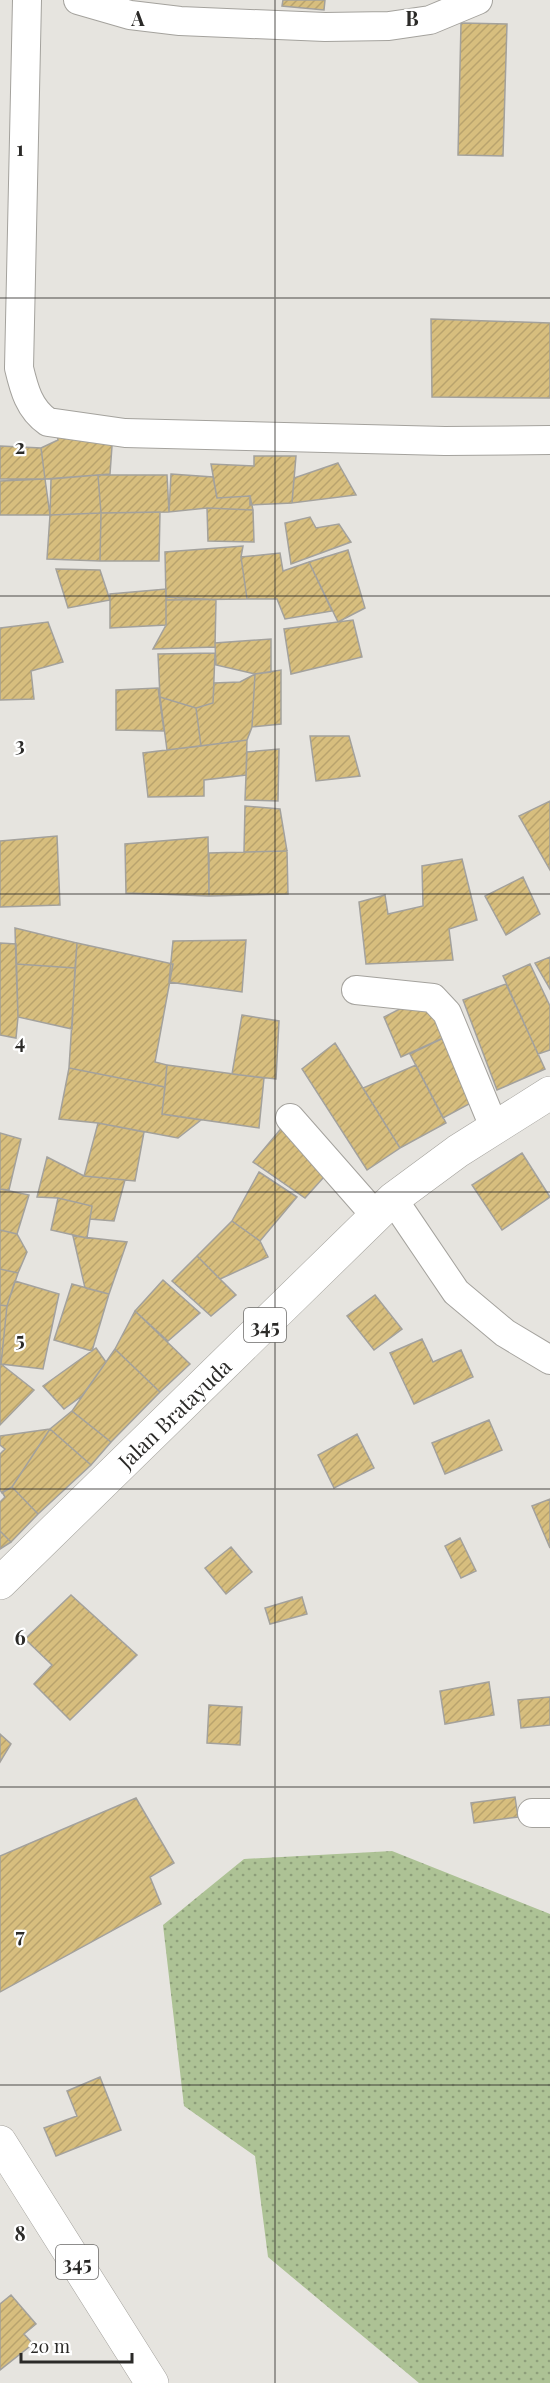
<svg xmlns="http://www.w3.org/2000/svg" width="550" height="2383" viewBox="0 0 550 2383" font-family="'Playfair Display',serif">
	<defs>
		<pattern id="grass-dots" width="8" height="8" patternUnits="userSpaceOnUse" patternTransform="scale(1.5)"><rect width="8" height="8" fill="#adc295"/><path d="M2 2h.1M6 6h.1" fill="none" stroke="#8d9e7a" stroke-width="1.8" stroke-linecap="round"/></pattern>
		<pattern id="building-hatch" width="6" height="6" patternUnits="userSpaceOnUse" patternTransform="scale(1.5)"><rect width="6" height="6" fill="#d7be7e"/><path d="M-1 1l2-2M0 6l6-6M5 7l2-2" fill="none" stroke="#b9a36d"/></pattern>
	</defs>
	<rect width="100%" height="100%" fill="#e6e4df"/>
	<path fill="url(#grass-dots)" d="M392 1851 550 1914V2383H419L268 2257 255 2156 184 2106 163 1925 244 1859Z"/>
	<path fill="url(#building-hatch)" stroke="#a3a19c" stroke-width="1.5" d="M283 0H325L324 10 282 6Z
		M461 23 507 24 503 156 458 155Z
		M431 319 550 323V398L432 397Z
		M56 430 113 432 110 474 45 479 41 448 58 440Z
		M0 446 41 448 45 479H0Z
		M254 456H296L292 503 250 505V496L217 498 211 464 254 466Z
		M338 463 356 495 292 503 294 478Z
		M171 474 213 477 217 498 250 496 253 510 207 508 169 512Z
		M98 475 101 513 50 515 51 479Z
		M98 475H167L169 512 101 513Z
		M45 479 50 515H0V481Z
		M207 508 253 510 254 542 208 541Z
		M160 512 159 561H100L101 513Z
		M101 513 100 561 47 559 50 515Z
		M310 517 316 528 339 524 351 542 291 564 285 523Z
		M243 546 241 557 247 599 166 600 165 552Z
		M348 550 365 608 338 622 309 562Z
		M280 553 283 571 309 562 332 611 285 619 277 599H247L241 557Z
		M56 569 100 570 110 600 68 608Z
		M166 589V625L110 628V594Z
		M166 597 216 600 215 647 153 649 166 625Z
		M353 620 362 657 291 674 284 629Z
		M48 622 63 662 31 671 34 699 0 700V628Z
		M271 639V672L255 674 216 665 215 643Z
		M215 653 213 703 196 708 160 697 158 654Z
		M281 670V724L252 727 255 674Z
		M255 674 252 727 247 740 201 746 196 708 213 703 214 683 240 682Z
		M158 688 164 731 116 730V690Z
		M160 697 196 708 201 746 167 750Z
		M310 736H349L360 776 316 781Z
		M247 740 246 775 204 780V796L148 797 143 753Z
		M279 749 278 801 245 800 247 752Z
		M550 801V870L519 816Z
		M245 806 280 809 287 851 244 852Z
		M57 836 60 905 0 907V841Z
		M208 837 209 896 126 893 125 844Z
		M287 851 288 894 209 896V853Z
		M462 859 477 920 449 929 453 960 366 964 359 902 385 895 388 914 423 906 422 866Z
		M523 877 540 914 506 935 485 896Z
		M15 928 77 943 75 968 16 964Z
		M246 940 242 992 169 982 173 941Z
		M0 943 16 944 18 1017 16 1038 0 1035Z
		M77 943 173 964 155 1062 167 1065 165 1087 69 1068Z
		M550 957V989L535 963Z
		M16 964 75 968 72 1029 18 1017Z
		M530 964 550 1006V1050L538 1054 503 976Z
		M506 984 545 1069 497 1090 463 1000Z
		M423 997 454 1033 401 1057 384 1017Z
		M242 1015 279 1021 276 1079 232 1074Z
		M454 1033 482 1097 443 1118 410 1054Z
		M335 1043 400 1148 367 1170 302 1069Z
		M167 1065 264 1078 259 1128 162 1114Z
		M416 1065 446 1123 400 1148 363 1088Z
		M69 1068 165 1087 162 1114 201 1120 178 1138 98 1123 59 1119Z
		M290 1118 333 1167 305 1198 253 1162Z
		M98 1123 144 1132 135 1181 84 1176Z
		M0 1133 21 1139 9 1190 0 1189Z
		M522 1153 550 1197 502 1230 472 1185Z
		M47 1157 84 1176 125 1180 114 1221 90 1219 92 1206 58 1198 37 1197Z
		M259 1172 297 1197 260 1241 232 1221Z
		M0 1189 29 1195 17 1234 0 1230Z
		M58 1198 92 1206 87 1238 51 1230Z
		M232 1221 260 1241 268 1257 220 1279 197 1256Z
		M0 1230 17 1234 27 1252 18 1273 0 1269Z
		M73 1236 127 1242 109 1294 85 1288Z
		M197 1256 236 1295 211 1316 172 1281Z
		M0 1269 18 1273 7 1306 0 1305Z
		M163 1280 200 1313 168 1341 135 1311Z
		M15 1281 59 1294 43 1369 1 1364 7 1306Z
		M72 1284 109 1294 92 1351 54 1340Z
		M375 1295 402 1329 374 1350 347 1316Z
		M0 1305 7 1306 1 1364H0Z
		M135 1311 190 1364 160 1392 115 1349Z
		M422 1339 433 1362 461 1350 473 1377 414 1404 390 1353Z
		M96 1348 106 1362 82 1396 64 1409 43 1386Z
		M115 1349 160 1392 111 1442 72 1411Z
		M1 1364 34 1390 0 1425V1365Z
		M72 1411 111 1442 91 1465 50 1429Z
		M489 1420 502 1450 445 1474 432 1443Z
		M50 1429 91 1465 38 1514 12 1487Z
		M50 1429 12 1487 2 1493 0 1490V1454L5 1449 0 1445V1436Z
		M357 1434 374 1468 334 1488 318 1455Z
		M12 1487 38 1514 11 1542 0 1531V1502L5 1497 2 1492Z
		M550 1499V1548L532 1506Z
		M0 1531 11 1542 0 1549Z
		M460 1538 476 1571 461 1578 445 1546Z
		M231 1547 252 1572 226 1594 205 1568Z
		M71 1595 137 1655 70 1720 34 1684 52 1665 25 1639Z
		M302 1597 307 1614 270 1624 265 1608Z
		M489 1682 494 1715 445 1724 440 1691Z
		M550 1697V1725L521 1728 518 1700Z
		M209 1705 242 1707 240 1745 207 1743Z
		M0 1734 11 1744 0 1762Z
		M515 1797 518 1817 474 1823 471 1803Z
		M136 1798 174 1863 150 1877 161 1904 0 1992V1856Z
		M100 2077 121 2130 56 2156 44 2128 77 2116 67 2091Z
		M11 2295 36 2324 24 2334 33 2344 0 2370V2304Z"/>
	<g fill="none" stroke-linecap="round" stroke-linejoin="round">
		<defs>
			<path id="street" d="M27 0 19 368C24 389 29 409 48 422L125 433 445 441 550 440
				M78 0 130 15 180 21 325 27 389 26 430 20 478 0
				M356 990 433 998 447 1013 494 1127
				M290 1118 376 1216
				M393 1199 456 1292 505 1333 550 1360
				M532 1813H550"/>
			<path id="primary" d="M0 1583 393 1199 458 1151 550 1093
				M0 2142 152 2383"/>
		</defs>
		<use href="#street" stroke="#a4a29d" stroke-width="30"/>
		<use href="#primary" stroke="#a4a29d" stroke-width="34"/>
		<use href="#street" stroke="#fff" stroke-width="28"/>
		<use href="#primary" stroke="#fff" stroke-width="33"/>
	</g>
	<path fill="none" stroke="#2b2a28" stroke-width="1.5" stroke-opacity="0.55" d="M275 0V2383M0 298H550M0 596H550M0 894H550M0 1192H550M0 1489H550M0 1787H550M0 2085H550"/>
	<g text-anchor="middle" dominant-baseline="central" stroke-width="4.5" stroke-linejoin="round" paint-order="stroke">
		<g fill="#fff" stroke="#6b6a68" stroke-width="1.5">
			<rect x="244" y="1308" width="42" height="34" rx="4.5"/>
			<rect x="56" y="2245" width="42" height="34" rx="4.5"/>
		</g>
		<g font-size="20" font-weight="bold" fill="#2b2a28">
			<text x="265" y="1325">345</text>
			<text x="77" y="2262">345</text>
		</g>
		<g font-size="21" fill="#2b2a28" stroke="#fff">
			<text transform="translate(174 1413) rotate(-44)">Jalan Bratayuda</text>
		</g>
	</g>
	<g font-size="20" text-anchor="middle" font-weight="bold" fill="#2b2a28" stroke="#fff" stroke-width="4.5" stroke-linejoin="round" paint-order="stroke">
		<text x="138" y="26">A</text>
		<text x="412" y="26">B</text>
		<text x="20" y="156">1</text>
		<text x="20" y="454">2</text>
		<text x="20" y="752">3</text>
		<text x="20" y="1049">4</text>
		<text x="20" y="1347">5</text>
		<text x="20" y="1645">6</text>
		<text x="20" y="1943">7</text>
		<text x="20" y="2241">8</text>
	</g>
	<path d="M21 2353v9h111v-9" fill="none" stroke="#2b2a28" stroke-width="3"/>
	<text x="30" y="2353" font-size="18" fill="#2b2a28" stroke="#ffffff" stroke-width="4.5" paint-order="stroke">20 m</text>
</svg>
